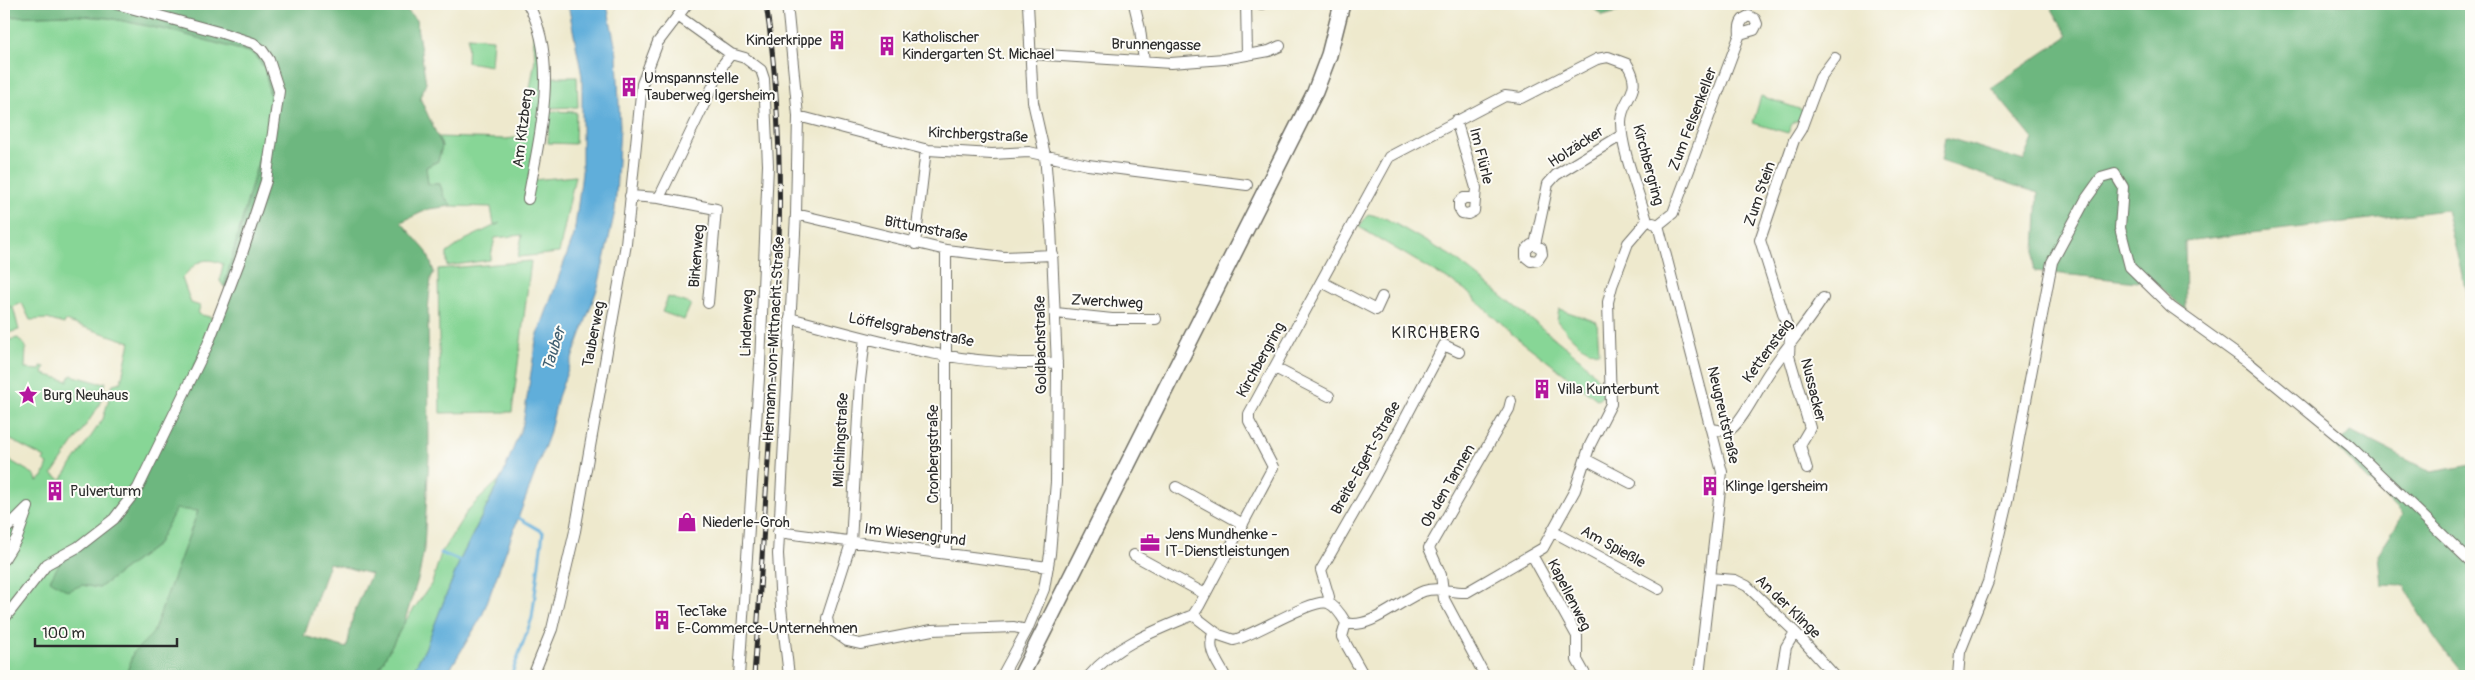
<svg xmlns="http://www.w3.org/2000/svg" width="2475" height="680" viewBox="0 0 2475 680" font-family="Pangolin,sans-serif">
	<rect width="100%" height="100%" fill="#fdfcf7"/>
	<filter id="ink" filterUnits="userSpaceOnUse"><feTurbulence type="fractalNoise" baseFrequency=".02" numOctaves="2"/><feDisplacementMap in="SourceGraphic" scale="10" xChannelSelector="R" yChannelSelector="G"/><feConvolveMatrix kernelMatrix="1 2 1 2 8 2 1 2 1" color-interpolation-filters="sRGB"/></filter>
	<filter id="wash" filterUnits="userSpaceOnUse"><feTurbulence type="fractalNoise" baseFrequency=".0096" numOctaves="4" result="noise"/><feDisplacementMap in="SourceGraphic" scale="20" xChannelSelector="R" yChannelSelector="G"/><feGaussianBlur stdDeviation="1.12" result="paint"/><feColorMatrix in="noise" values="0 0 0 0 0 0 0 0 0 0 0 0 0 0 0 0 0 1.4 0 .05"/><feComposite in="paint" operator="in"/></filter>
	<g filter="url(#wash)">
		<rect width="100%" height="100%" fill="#eee9cd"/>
		<path fill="#87d696" stroke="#598060" d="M69 15 109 18 176 32 252 53 265 68 270 97 267 129 224 287 220 281 223 264C202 255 196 263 182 278L191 303 200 306 198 314 218 319 159 445 82 585 99 588 157 545 176 508 198 511 153 633 133 653 126 676H4V457L35 475 37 481 43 477 48 464 43 461 45 458 7 438 4 443V341L18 338 26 347 25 369 41 370V366L45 367 43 374 68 381 71 375 100 383 106 382 99 406 52 474 61 480 103 419 113 384 121 382 130 342 65 321 64 324 47 319 30 320 22 303 13 307 19 330 4 334V309L12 307 4 304V17Z
			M533 33 543 39 545 101 533 180 575 176 559 253 518 257 522 235 495 238 490 260 447 266V253L465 240 500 223 494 225 491 207 452 206 444 196 440 184H428L426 167 438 161 442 146 438 137 506 139 522 137 535 59Z
			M468 37 493 39 491 66 467 62Z
			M547 77H577L578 107 548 108Z
			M1761 96 1805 111 1800 120 1793 122 1788 133 1753 123Z
			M549 111 576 112 575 144 548 143Z
			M1368 214 1385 218 1453 257 1583 361 1608 391 1598 400 1512 334 1464 289 1359 227Z
			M531 261 512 412 440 413 438 269Z
			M668 297 691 304 684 320 662 312Z
			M1559 309 1597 322 1599 353C1583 352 1567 332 1557 321Z
			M500 479 460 560 425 649 410 676H375L404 623 432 583 441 553 468 510Z"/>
		<path fill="#6db77f" stroke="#4c7155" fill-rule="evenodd" d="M4 4H401L416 20 426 83 420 98 442 146 438 161 426 167 428 184H440L444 196 452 206 429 209 401 222 427 252 434 272 431 278 428 310 429 455 424 549 419 576 404 623 375 676H126L133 653 153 633 198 511 176 509 157 545 99 588 82 585 68 591 50 580 65 554 114 519 138 488 229 290 224 287 267 129 270 97 265 68 252 53 176 32 109 18 69 15 4 17ZM329 563 371 574 353 615 347 648 304 636Z
			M1588 4H1647L1603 16Z
			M2049 4H2471V312L2446 210 2185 241 2186 310 2156 284 2034 271 2038 193 1941 161 1945 137 2024 161 2033 139 1991 88 2068 36Z
			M2351 431 2431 472 2471 465V676H2465C2441 648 2420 619 2404 585L2381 584 2378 554 2403 515 2336 447Z"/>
		<path fill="#60aeda" stroke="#466c82" d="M568 4H607L617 55 620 128 615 211 598 287 558 397 549 435 482 616 446 676H410L425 649 460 560 503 474 523 424 536 340 574 235 582 173V76Z"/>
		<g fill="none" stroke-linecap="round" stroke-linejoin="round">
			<path stroke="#60aeda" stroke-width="3" d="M441 553 463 562
				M511 676 532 618 543 532 517 517"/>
		</g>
	</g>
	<g filter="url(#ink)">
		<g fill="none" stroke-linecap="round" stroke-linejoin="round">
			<defs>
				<path id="minor" d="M787 4 798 116 796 214 778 554 781 607 789 676
					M1134 4 1140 29 1144 61
					M1246 4 1247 55
					M1261 4H1262
					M678 16 731 54 745 58 761 70 764 79 768 165 760 364 739 676
					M1030 54 1171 63 1224 59 1269 51 1280 46
					M798 116 928 150 992 154 1029 152 1088 165 1247 185
					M1456 120 1476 188 1474 211 1468 214 1462 213 1459 208V202L1464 198H1474
					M630 196 659 198 716 209 708 303
					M659 198 724 63 731 54
					M528 199C539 138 560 60 528 4
					M796 214 946 250 1004 257 1053 255
					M1653 223 1658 225 1673 213 1740 34 1754 30 1757 24 1755 19 1749 16C1740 19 1739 26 1740 34
					M1658 225 1722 472 1699 676
					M915 244 926 149
					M1535 245H1531L1526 250V257L1531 261 1538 260 1542 254 1541 248 1535 245 1548 184 1556 175 1622 135
					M1322 282 1376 310 1382 297
					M1056 313 1112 319H1156
					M790 318C876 341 967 369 1057 362
					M865 338 860 381 851 543 827 618 829 628 847 641 860 644 932 630 1014 627 1027 630
					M1275 368 1329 396
					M1712 429C1718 430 1725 432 1731 429 1743 420 1760 385 1770 371 1787 346 1807 324 1823 298
					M1587 460 1631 483
					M1807 469 1800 445 1810 428 1789 356 1790 335 1760 240 1794 140 1801 129 1820 78 1835 58
					M1176 487 1243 524
					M4 531 27 508
					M1552 531 1659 589
					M778 532 1048 567
					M946 554V250
					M1134 555 1205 594
					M1532 555 1577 636V660L1586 676
					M4 559 17 538 28 507
					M1710 578 1735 580 1747 586 1795 632 1835 676
					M1327 602 1329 597 1321 570 1375 476 1444 345 1459 352
					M4 619 47 564 78 547 114 519 138 488 208 344 240 260 266 181 279 91 269 60 262 50 253 43 222 33 116 4
					M1346 623 1342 637 1364 676
					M1214 631C1206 649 1217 661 1225 676
					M533 676 552 629 575 531 626 244 642 84 658 42 687 4
					M1002 676 1027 630 1044 589 1050 554 1056 482 1057 366 1051 227 1045 155 1033 102 1028 4
					M1089 676C1114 646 1156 630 1193 615L1199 606 1273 467 1249 421V414L1389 157 1505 96 1521 98 1597 59 1608 57 1627 64C1645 92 1621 98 1621 122 1621 150 1639 193 1647 221L1628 243 1612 286 1608 302 1611 404 1590 445 1575 490 1543 548 1467 592C1452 593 1439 586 1424 591 1401 599 1371 630 1346 623 1342 616 1336 606 1328 603 1312 598 1255 635 1234 640L1219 635 1193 615
					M1485 676 1444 599 1441 575 1429 548 1509 409 1511 401
					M1781 676 1786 647 1795 632
					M1958 676 1960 652 1988 582 2008 497 2052 262 2086 199 2101 178 2115 174 2123 187 2120 228 2130 267 2171 307 2249 363 2350 446 2471 562"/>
				<path id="secondary" d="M1021 676 1315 92 1329 55 1342 4"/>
			</defs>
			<use href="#minor" stroke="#6f6e64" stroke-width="12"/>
			<use href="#secondary" stroke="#6f6e64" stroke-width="18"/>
			<use href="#minor" stroke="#fff" stroke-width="10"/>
			<use href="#secondary" stroke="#fff" stroke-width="15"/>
			<defs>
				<path id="rail" d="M754 676C761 583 766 490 772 397 780 265 786 134 766 4"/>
			</defs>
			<use href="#rail" stroke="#2b2b2b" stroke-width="5"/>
			<use href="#rail" stroke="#fdfcf7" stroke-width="3" stroke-dasharray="9" stroke-linecap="butt"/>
		</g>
	</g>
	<defs>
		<symbol id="building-bare" viewBox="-9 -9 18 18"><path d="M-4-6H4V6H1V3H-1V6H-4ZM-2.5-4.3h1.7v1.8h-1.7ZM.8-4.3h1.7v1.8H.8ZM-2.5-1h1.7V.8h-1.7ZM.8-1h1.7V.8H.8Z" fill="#b5179e" stroke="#fdfcf7" stroke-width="2.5" paint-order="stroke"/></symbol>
		<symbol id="sight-bare" viewBox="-9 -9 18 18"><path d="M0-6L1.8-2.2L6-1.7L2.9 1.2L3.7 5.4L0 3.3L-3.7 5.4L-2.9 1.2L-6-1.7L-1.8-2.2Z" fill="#b5179e" stroke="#fdfcf7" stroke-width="2.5" paint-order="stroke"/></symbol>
		<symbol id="shop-bare" viewBox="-9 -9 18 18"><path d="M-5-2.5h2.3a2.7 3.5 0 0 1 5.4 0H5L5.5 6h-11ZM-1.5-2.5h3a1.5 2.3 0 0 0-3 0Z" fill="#b5179e" stroke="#fdfcf7" stroke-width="2.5" paint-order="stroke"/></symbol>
		<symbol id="office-bare" viewBox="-9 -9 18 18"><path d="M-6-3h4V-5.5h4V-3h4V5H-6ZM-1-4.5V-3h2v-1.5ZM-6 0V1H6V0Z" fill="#b5179e" stroke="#fdfcf7" stroke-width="2.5" paint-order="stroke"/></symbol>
	</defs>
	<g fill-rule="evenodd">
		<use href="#building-bare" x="823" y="26" width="28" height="28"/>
		<use href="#building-bare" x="873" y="32" width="28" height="28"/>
		<use href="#building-bare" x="615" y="73" width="28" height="28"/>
		<use href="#building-bare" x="1528" y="375" width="28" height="28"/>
		<use href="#sight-bare" x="14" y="381" width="28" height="28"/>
		<use href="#building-bare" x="1696" y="472" width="28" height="28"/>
		<use href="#building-bare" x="41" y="477" width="28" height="28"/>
		<use href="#shop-bare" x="673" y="508" width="28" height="28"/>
		<use href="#office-bare" x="1136" y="529" width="28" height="28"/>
		<use href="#building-bare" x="648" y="606" width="28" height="28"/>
	</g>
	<g text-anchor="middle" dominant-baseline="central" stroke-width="4" stroke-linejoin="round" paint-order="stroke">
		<g font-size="15" fill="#2b2b2b" stroke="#fdfcf7" text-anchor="start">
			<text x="902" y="37">Katholischer<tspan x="902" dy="17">Kindergarten St. Michael</tspan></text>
			<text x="822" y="40" text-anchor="end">Kinderkrippe</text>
			<text x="644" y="78">Umspannstelle<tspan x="644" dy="17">Tauberweg Igersheim</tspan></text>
			<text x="1557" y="389">Villa Kunterbunt</text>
			<text x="43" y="395">Burg Neuhaus</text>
			<text x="1725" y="486">Klinge Igersheim</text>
			<text x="70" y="491">Pulverturm</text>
			<text x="702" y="522">Niederle-Groh</text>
			<text x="1165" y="534">Jens Mundhenke -<tspan x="1165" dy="17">IT-Dienstleistungen</tspan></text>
			<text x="677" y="611">TecTake<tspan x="677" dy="17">E-Commerce-Unternehmen</tspan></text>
		</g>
		<g font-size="15" fill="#2b2b2b" stroke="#fdfcf7">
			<text transform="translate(1156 45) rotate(1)">Brunnengasse</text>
			<text transform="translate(1693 119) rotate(-69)">Zum Felsenkeller</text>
			<text transform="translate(523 128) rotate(-83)">Am Kitzberg</text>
			<text transform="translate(978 135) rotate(3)">Kirchbergstraße</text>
			<text transform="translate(1576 147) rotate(-33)">Holzäcker</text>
			<text transform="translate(1481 156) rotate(76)">Im Flürle</text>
			<text transform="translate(1648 165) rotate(75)">Kirchbergring</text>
			<text transform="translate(1760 194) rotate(-71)">Zum Stein</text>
			<text transform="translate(926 229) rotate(11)">Bittumstraße</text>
			<text transform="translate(697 256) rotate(-85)">Birkenweg</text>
			<text transform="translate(1107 302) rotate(3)">Zwerchweg</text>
			<text transform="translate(747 323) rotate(-88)">Lindenweg</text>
			<text transform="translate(911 330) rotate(11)">Löffelsgrabenstraße</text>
			<text transform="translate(594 334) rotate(-79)">Tauberweg</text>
			<text transform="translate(774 339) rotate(-87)">Hermann-von-Mittnacht-Straße</text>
			<text transform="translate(1041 345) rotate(-91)">Goldbachstraße</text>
			<text transform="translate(1768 351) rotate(-54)">Kettensteig</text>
			<text transform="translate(1261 360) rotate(-61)">Kirchbergring</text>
			<text transform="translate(1813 390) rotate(76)">Nussacker</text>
			<text transform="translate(1723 415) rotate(77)">Neugreutstraße</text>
			<text transform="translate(841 440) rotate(-87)">Milchlingstraße</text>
			<text transform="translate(933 454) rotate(-90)">Cronbergstraße</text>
			<text transform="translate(1366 458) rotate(-61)">Breite-Egert-Straße</text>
			<text transform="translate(1448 486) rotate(-60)">Ob den Tannen</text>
			<text transform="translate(915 535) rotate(7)">Im Wiesengrund</text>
			<text transform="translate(1613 547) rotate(29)">Am Spießle</text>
			<text transform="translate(1569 595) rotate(63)">Kapellenweg</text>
			<text transform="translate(1788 607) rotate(44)">An der Klinge</text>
		</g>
		<g font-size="16" letter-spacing="1" fill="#2b2b2b" stroke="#fdfcf7">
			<text x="1436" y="333">KIRCHBERG</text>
		</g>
		<g font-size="16" font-style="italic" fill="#405f71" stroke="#fdfcf7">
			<text transform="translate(554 349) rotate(-73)">Tauber</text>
		</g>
	</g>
	<rect width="2475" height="680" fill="none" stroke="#fdfcf7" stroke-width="20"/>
	<path d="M35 638v8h142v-8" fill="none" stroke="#2b2b2b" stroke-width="2.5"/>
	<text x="42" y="638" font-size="15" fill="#2b2b2b" stroke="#fdfcf7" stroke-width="4" paint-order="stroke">100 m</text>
</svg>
